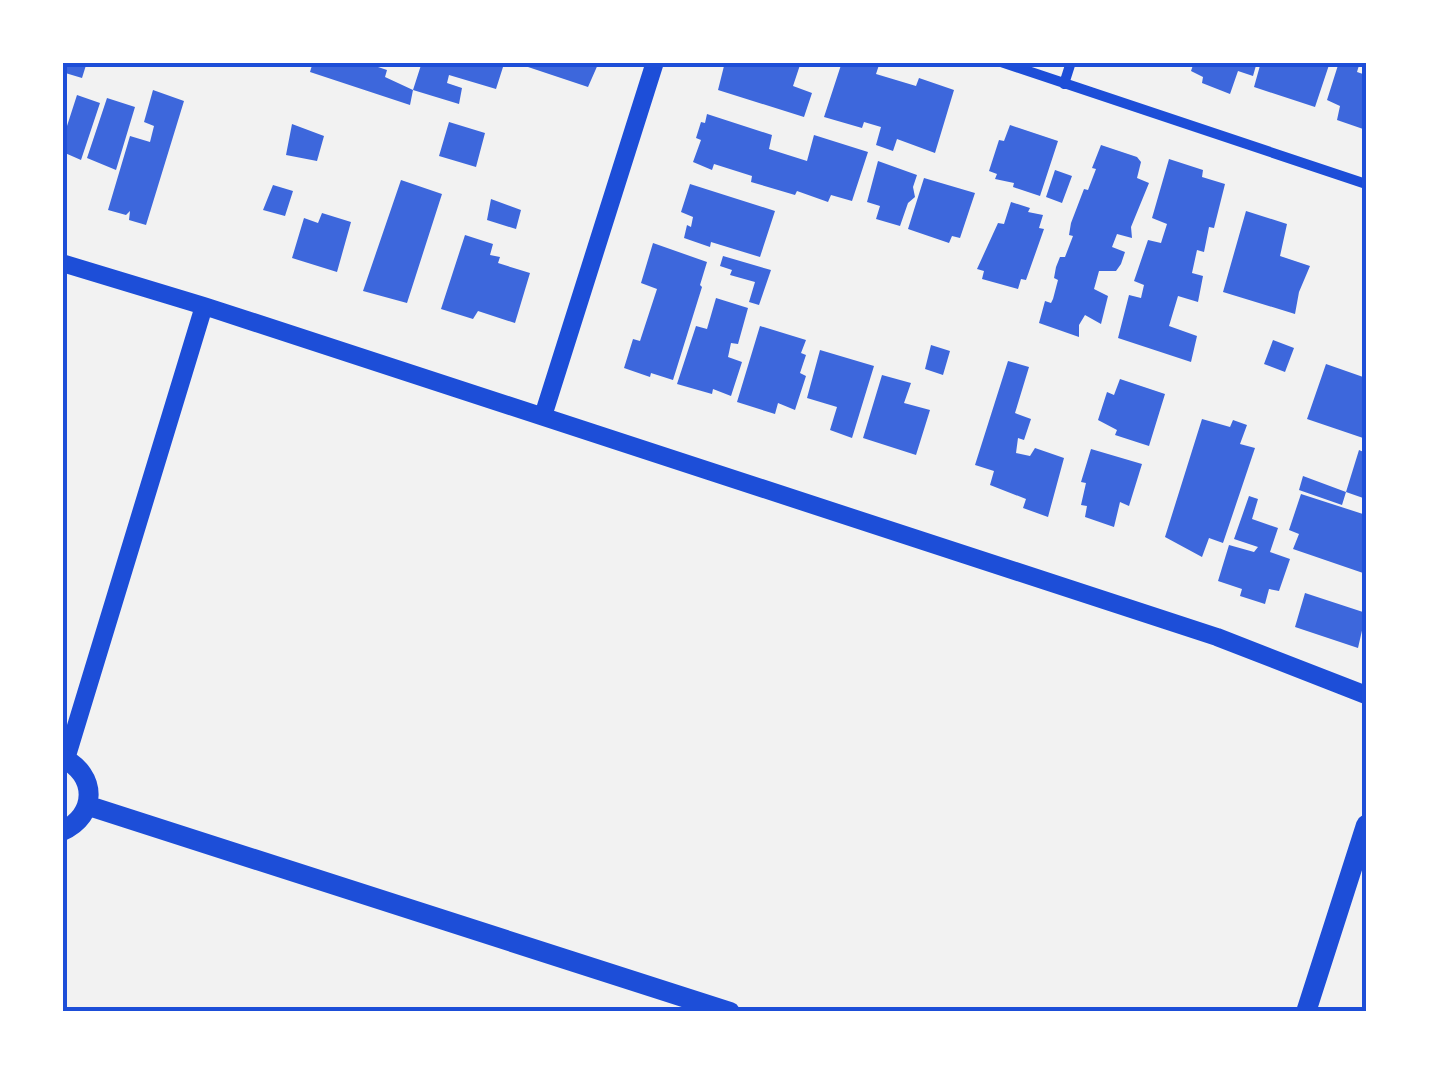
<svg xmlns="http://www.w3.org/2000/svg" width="1429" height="1074" viewBox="0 0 1429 1074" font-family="Overpass,sans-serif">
	<rect width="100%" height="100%" fill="#f2f2f2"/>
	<path fill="#3d67dc" d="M62 62H87L82 78 62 72Z
		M313 62H363L387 70 385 77 413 90 410 105 310 72Z
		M422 62H486L503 67 496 89 449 75 447 83 462 88 459 104 413 90Z
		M513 62H599L588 87Z
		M725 62H801L793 86 812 93 804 117 718 90Z
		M842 62 879 65 876 74 916 86 919 78 954 90 935 153 897 139 893 151 876 145 881 127 864 122 862 128 824 117Z
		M1194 62H1257L1253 76 1238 71 1230 94 1202 83 1203 77 1191 71Z
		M1261 62H1330L1315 107 1254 87Z
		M1339 62H1360L1357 72 1366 75V130L1337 120 1340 106 1327 100Z
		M153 90 184 101 146 225 129 220 130 211 126 215 108 210 130 136 150 142 154 126 144 122Z
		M77 95 100 103 81 160 65 153 62 160V125L67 126Z
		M107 98 135 107 116 170 87 158Z
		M707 114 772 135 769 149 807 161 814 135 868 152 852 201 831 195 828 202 797 191 795 195 751 182 752 176 714 164 712 170 693 162 701 140 696 138 701 122 705 123Z
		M449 122 485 133 476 167 439 156Z
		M292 124 324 136 317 161 286 155Z
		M1010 125 1058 141 1040 196 1013 187 1014 183 995 179 997 174 989 171 999 140 1004 141Z
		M1101 145 1137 157 1141 162 1137 178 1149 183 1131 227 1132 238 1117 234 1112 247 1125 252 1121 264 1116 271H1099L1094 289 1108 296 1101 324 1085 315 1079 325V337L1039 323 1045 301 1051 303 1053 299 1058 280 1054 278 1056 267 1060 257H1065L1073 236 1069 235 1071 223 1084 189 1088 190 1096 169 1092 168Z
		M1169 159 1203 170 1202 177 1225 184 1214 228 1209 227 1204 252 1197 250 1192 273 1203 276 1198 302 1178 296 1169 326 1197 336 1191 362 1118 338 1129 295 1141 298 1144 285 1134 281 1148 240 1161 243 1167 224 1152 218Z
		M878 161 917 175 913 187 915 197 908 203 900 226 876 219 880 206 867 202Z
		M1055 170 1072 176 1062 203 1046 197Z
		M924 178 975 193 960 238 952 236 949 243 908 229Z
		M401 180 442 194 407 303 363 291Z
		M690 184 775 211 760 257 711 242 710 247 684 238 687 225 691 227 693 217 681 212Z
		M273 185 293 191 285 216 263 210Z
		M491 199 521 210 516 229 487 220Z
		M1011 202 1030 208 1028 212 1043 215 1039 228 1044 229 1026 280 1021 279 1018 289 982 279 984 271 977 269 998 223 1004 224Z
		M1246 211 1287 224 1280 256 1310 266 1299 292 1295 314 1223 292Z
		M322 213 351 222 337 272 292 258 304 218 318 223Z
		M465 235 493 244 490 255 500 257 498 263 530 273 515 323 478 311 473 319 441 309Z
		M653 243 707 262 700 285 702 287 673 380 651 373 650 377 624 368 633 339 640 341 657 289 641 283Z
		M723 256 771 270 759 305 749 302 755 282 730 275 732 270 720 266Z
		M716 298 748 308 738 344 731 343 728 357 742 362 731 396 713 389 712 394 677 384 696 326 707 329Z
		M760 326 806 340 801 353 806 355 800 373 806 376 795 410 778 403 775 414 737 402Z
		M1273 340 1294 348 1285 372 1264 364Z
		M931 345 950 351 943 375 925 369Z
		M820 350 874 366 852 438 830 430 837 407 807 398Z
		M1008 361 1029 367 1015 413 1031 419 1024 440 1018 438 1016 453 1030 456 1035 448 1064 458 1048 517 1023 508 1026 499 990 485 994 471 975 465Z
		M1326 364 1366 378V439L1307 419Z
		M882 375 911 383 904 403 930 410 916 455 863 438Z
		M1120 379 1165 394 1149 446 1115 435 1117 430 1098 420 1107 392 1114 395Z
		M1202 419 1230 427 1233 420 1247 425 1240 444 1255 448 1223 543 1209 538 1202 557 1165 537Z
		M1091 449 1142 464 1129 506 1120 502 1114 527 1085 517 1087 506 1081 505 1086 483 1081 482Z
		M1359 450 1366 453V499L1346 492Z
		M1303 476 1346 492 1342 505 1299 490Z
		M1301 494 1366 515V574L1293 549 1299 534 1289 530Z
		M1249 496 1258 499 1252 519 1278 528 1270 552 1290 559 1279 591 1269 589 1265 604 1240 596 1242 589 1218 581 1229 545 1254 552 1258 547 1234 539Z
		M1305 593 1366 613 1358 648 1295 627Z"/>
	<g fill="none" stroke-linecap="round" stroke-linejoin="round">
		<path stroke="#1d4ed8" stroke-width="10" d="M1001 62 1366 184
			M1064 84 1071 62"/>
		<path stroke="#1d4ed8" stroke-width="18" d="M62 263 204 306 1217 637 1366 695
			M543 416 655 62
			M66 759 204 306"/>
		<path stroke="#1d4ed8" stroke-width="20" d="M62 758C98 774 97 816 62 831
			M89 806 730 1012
			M1306 1012 1366 825"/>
	</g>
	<rect width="1429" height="1074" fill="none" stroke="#ffffff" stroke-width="130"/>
	<rect x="65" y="65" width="1299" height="944" fill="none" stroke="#1d4ed8" stroke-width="4"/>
</svg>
